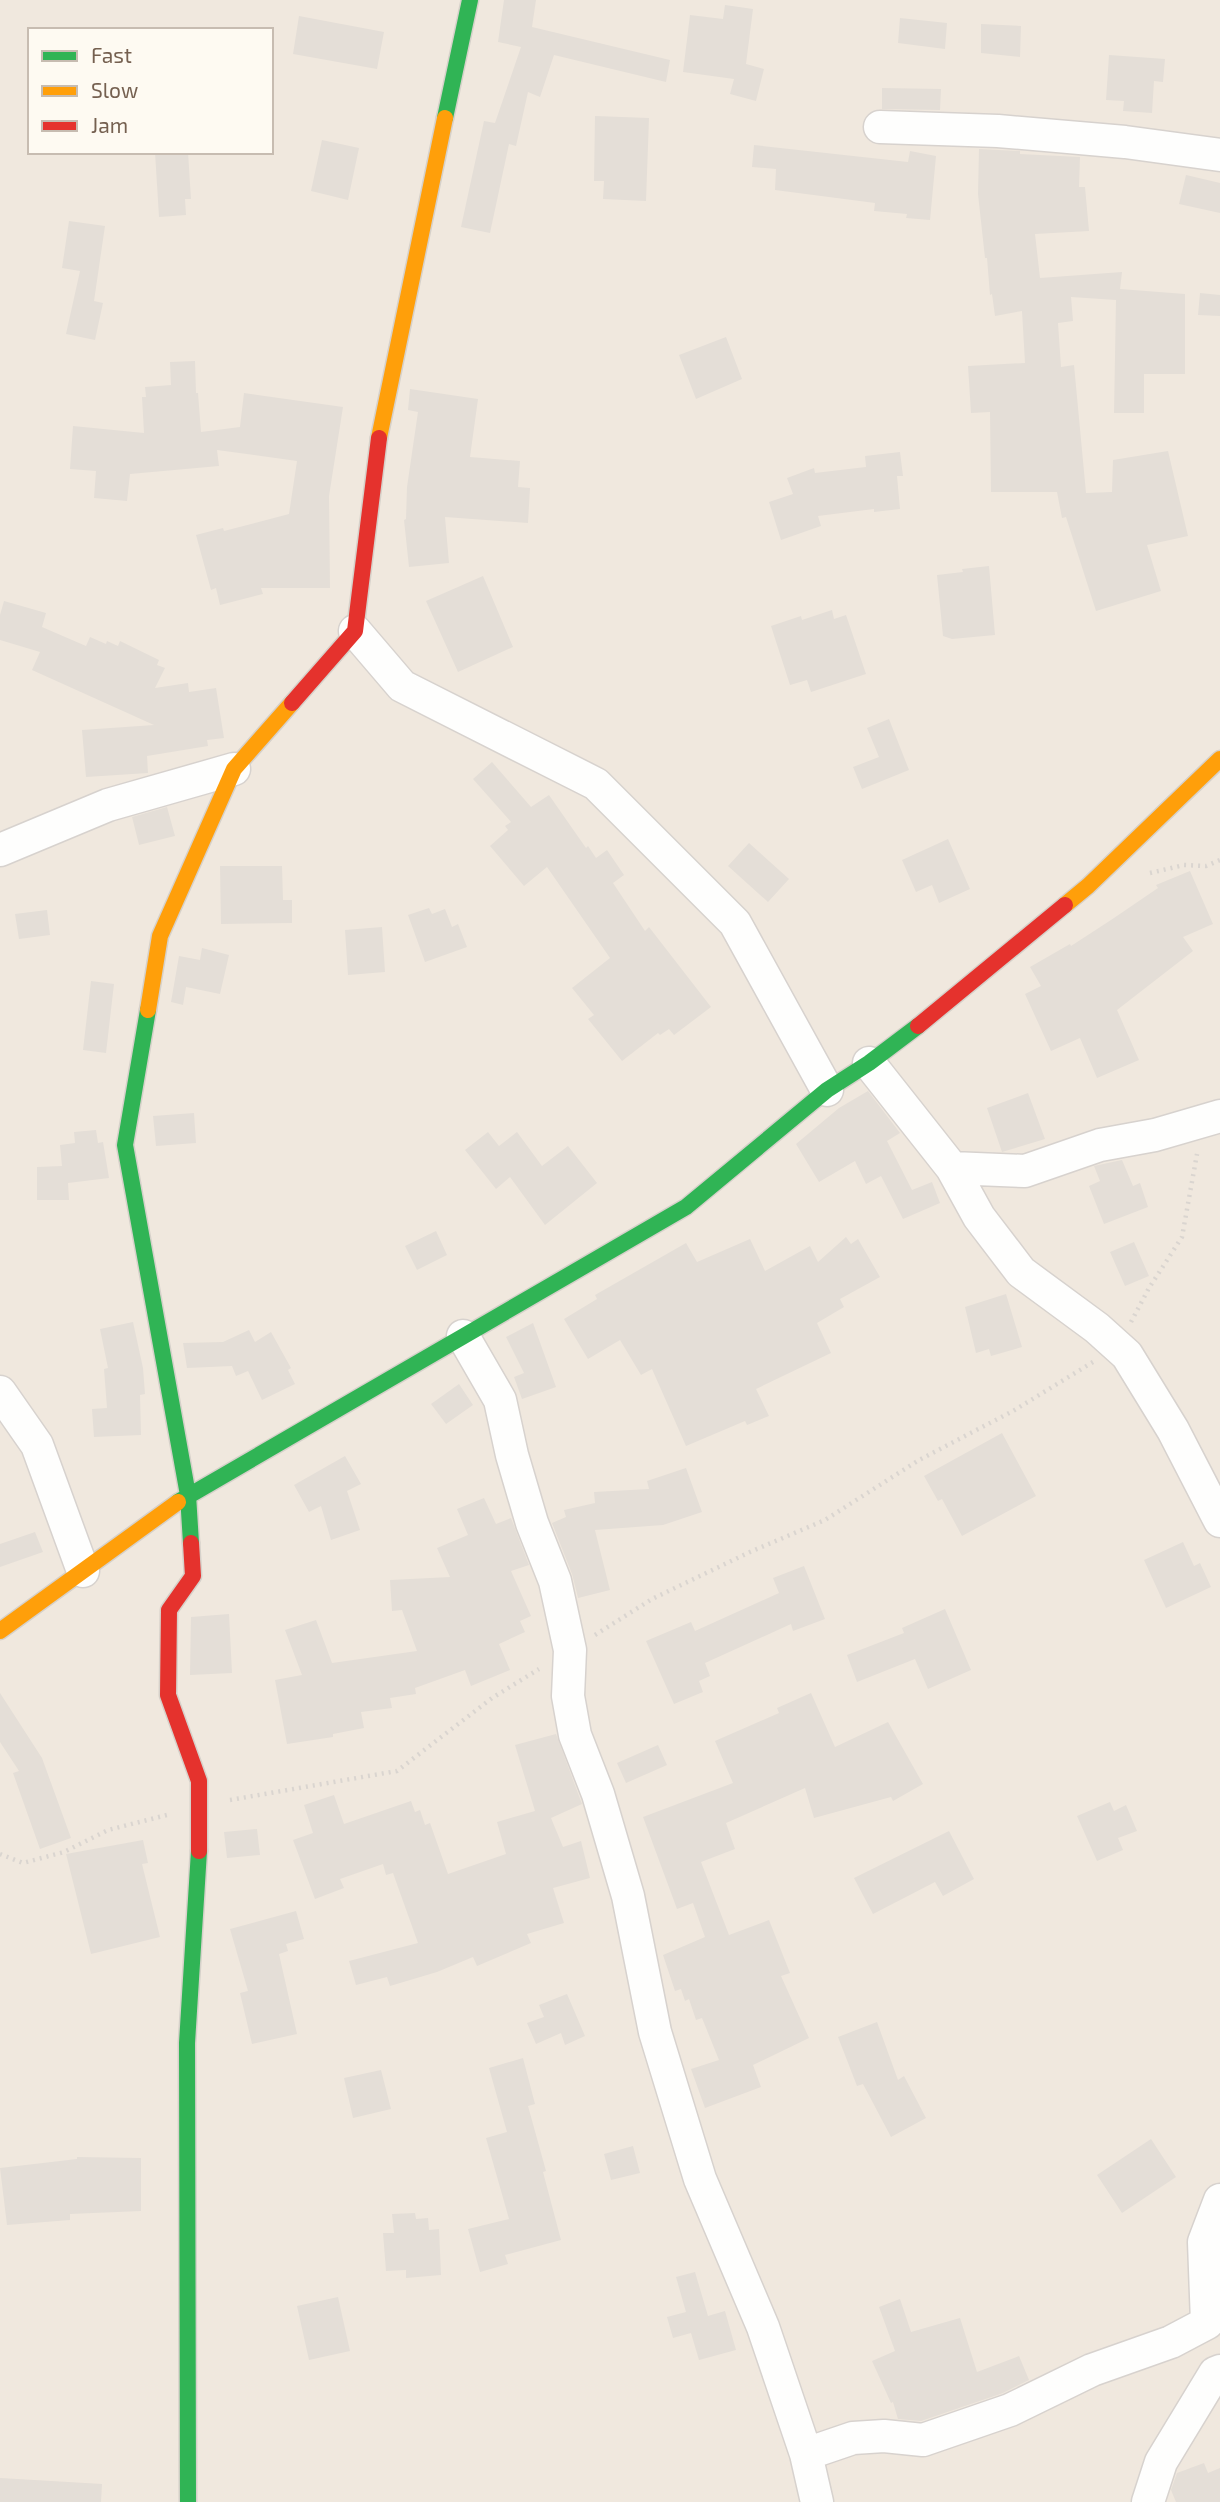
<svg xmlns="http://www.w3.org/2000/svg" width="1220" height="2502" viewBox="0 0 1220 2502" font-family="'Exo 2',sans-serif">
	<rect width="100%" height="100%" fill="#f8f5f0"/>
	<path fill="#f0e8de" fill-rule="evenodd" d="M0 0H1220V2502H0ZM30 30H271V152H30Z"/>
	<path fill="#e4ded7" d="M504 0H536L532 27 670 60 666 82 554 55 540 97 528 92 516 146 509 144 490 233 461 227 484 121 495 123 521 47 498 42Z
		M725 5 753 9 746 64 764 69 756 101 730 94 734 79 683 72 690 15 723 19Z
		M299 16 384 32 377 69 293 54Z
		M900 18 947 23 945 49 898 43Z
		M981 24 1021 26 1020 57 981 53Z
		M1109 55 1165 59 1163 82 1154 81 1152 113 1123 111 1124 101 1106 100Z
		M882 88 941 89 940 110 882 109Z
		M595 116 649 118 646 201 603 199 604 181H594Z
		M322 140 359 148 348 200 311 191Z
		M754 145 908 162 910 151 936 156 930 220 906 218 907 214 874 211 875 203 775 190 776 169 752 167Z
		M979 149 1020 151V154L1080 157 1079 187H1085L1089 231 1035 234 1040 278 1122 272 1120 289 1185 294V374H1144V413H1114L1116 300 1071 297 1073 321 1058 323 1061 367 1074 365 1086 493 1112 492 1113 460 1168 451 1188 536 1147 545 1161 591 1096 611 1066 517 1062 518 1057 492H991L990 412 971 413 968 366 1025 363 1022 311 995 316 992 294 990 295 987 258H985L978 194Z
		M155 152H188L191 199H185L186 215 159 217Z
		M1186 175 1220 183V213L1179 204Z
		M69 221 105 226 94 301 103 303 95 340 66 334 80 271 62 268Z
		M1200 293 1220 295V316L1198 315Z
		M726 337 742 379 696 399 679 355Z
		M195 361 196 393H198L201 432 240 427 244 393 343 407 329 496 330 588H261L263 594 220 605 216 588 211 590 196 535 223 528 224 531 289 514 297 461 217 450 219 466 130 474 127 501 94 498 96 471 70 469 73 426 144 433 142 397H146L145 387 171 385 170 362Z
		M410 389 478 399 470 457 520 461 518 487 530 488 528 523 445 517 449 563 409 567 404 520 406 519 407 487 418 412 408 410Z
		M900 452 903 476H897L900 509 874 512V509L818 516 821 526 781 540 769 502 793 494 787 478 814 468 815 473 866 467 865 456Z
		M989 566 995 635 952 639 943 636 937 575 963 572 962 569Z
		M483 576 513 647 458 672 426 601Z
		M4 601 46 613 42 627 86 646 90 637 106 644 107 641 118 646 120 641 159 660 157 665 165 668 155 688 188 683 189 692 216 688 224 738 207 740 208 746 147 756 148 773 86 777 82 730 154 725 32 670 40 652 0 640V615Z
		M832 610 834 619 846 615 866 674 811 692 807 680 790 685 771 626 801 616 802 620Z
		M889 719 909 770 862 789 853 767 879 757 867 728Z
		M492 762 531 807 549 795 586 848 588 846 596 858 607 850 624 875 613 883 645 931 649 927 711 1007 674 1035 669 1029 660 1035 658 1033 622 1061 588 1019 594 1015 572 988 610 958 547 867 524 886 490 846 508 830 505 826 511 822 473 779Z
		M167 807 175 836 139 845 132 817Z
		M948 839 970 889 939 903 932 885 916 892 902 860Z
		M749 843 789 879 768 902 728 866Z
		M220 866H282L283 900H292V923L221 924Z
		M1190 871 1213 924 1183 937 1193 951 1117 1010 1139 1060 1097 1078 1080 1038 1051 1051 1025 994 1041 986 1030 967 1070 944 1071 946 1111 920 1158 888 1156 885Z
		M429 908 432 914 445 909 452 927 458 924 467 947 425 962 408 915Z
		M47 910 50 935 19 939 15 914Z
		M382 927 385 972 348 975 345 930Z
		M202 948 229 955 220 994 186 987 183 1005 171 1002 179 956 200 960Z
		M91 981 114 984 106 1053 83 1050Z
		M868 1091 900 1133 887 1141 912 1190 932 1182 940 1203 903 1219 881 1176 866 1184 855 1161 819 1182 796 1144 839 1108Z
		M1028 1093 1045 1139 1002 1152 987 1108Z
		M194 1113 196 1143 156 1146 153 1116Z
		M96 1130 98 1143 103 1142 109 1178 68 1183 69 1200H37V1167L62 1166 60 1145 75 1143 74 1132Z
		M488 1132 499 1146 517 1132 542 1166 568 1146 597 1183 545 1225 510 1177 496 1189 465 1150Z
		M1122 1160 1133 1186 1140 1183 1148 1207 1104 1224 1089 1186 1100 1181 1094 1166Z
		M436 1231 447 1255 417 1270 405 1246Z
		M846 1237 851 1244 858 1239 880 1277 840 1299 844 1307 817 1323 831 1353 756 1389 769 1416 747 1425 745 1421 686 1446 652 1369 641 1375 620 1340 588 1359 564 1319 597 1299 595 1295 686 1243 697 1262 750 1239 765 1271 810 1246 818 1262Z
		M1134 1242 1149 1276 1125 1286 1110 1252Z
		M1006 1294 1022 1347 991 1356 989 1349 976 1353 965 1307Z
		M133 1322 143 1368 145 1394 140 1395 141 1435 94 1437 92 1409 107 1408 104 1369 108 1368 100 1329Z
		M533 1323 556 1387 522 1399 514 1377 524 1373 506 1337Z
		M249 1330 255 1342 271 1332 291 1368 288 1370 295 1384 262 1400 248 1371 236 1376 232 1366 187 1368 183 1343 223 1342Z
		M459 1384 473 1405 446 1424 431 1404Z
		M1002 1433 1036 1496 962 1536 942 1499 938 1501 924 1476Z
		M345 1456 361 1484 347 1491 360 1530 331 1540 321 1506 309 1512 294 1485Z
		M686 1468 702 1512 663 1525 595 1530 610 1590 578 1598 572 1574 552 1523 566 1517 564 1510 595 1503 594 1492 649 1489 647 1481Z
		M484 1498 496 1524 511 1518 529 1565 511 1571 531 1616 520 1621 525 1632 499 1644 510 1670 471 1686 465 1670 415 1688 416 1694 390 1698 392 1708 361 1712 364 1728 333 1734V1737L287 1744 275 1680 302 1675 285 1630 316 1620 332 1663 417 1651 402 1610 392 1611 390 1580 450 1577 437 1548 468 1535 457 1509Z
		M35 1532 43 1552 0 1567V1544Z
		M1183 1542 1194 1566 1200 1563 1211 1587 1166 1608 1144 1560Z
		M804 1566 825 1619 793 1631 791 1624 705 1663 710 1676 699 1681 703 1692 674 1704 646 1641 691 1622 695 1631 779 1593 773 1578Z
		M945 1609 971 1670 928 1689 915 1659 857 1682 847 1655 904 1633 902 1628Z
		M229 1614 232 1673 190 1675 191 1617Z
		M0 1693 42 1758 71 1838 40 1849 13 1773 19 1771 0 1742Z
		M811 1693 835 1747 888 1722 923 1784 893 1801 891 1797 814 1818 805 1788 726 1823 735 1849 701 1862 729 1935 769 1920 790 1973 781 1976 809 2038 753 2065 761 2087 705 2108 691 2069 719 2060 702 2018 696 2020 689 1999 685 2001 681 1989 675 1991 663 1955 705 1937 693 1903 677 1909 643 1817 733 1783 715 1741 779 1713 777 1708Z
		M556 1734 582 1804 551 1818 563 1847 581 1841 590 1878 553 1888 564 1923 527 1934 531 1943 477 1966 473 1957 437 1972 390 1986 387 1977 356 1985 349 1961 418 1943 393 1873 386 1875 383 1864 340 1879 344 1888 315 1899 293 1840 313 1833 304 1805 334 1795 344 1824 411 1801 415 1812 420 1810 425 1825 430 1823 448 1874 506 1854 497 1822 535 1811 515 1745Z
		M658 1745 667 1765 626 1783 617 1763Z
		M1110 1802 1114 1811 1126 1805 1137 1831 1118 1838 1123 1850 1097 1861 1077 1816Z
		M257 1829 260 1855 227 1858 224 1832Z
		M949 1831 974 1879 943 1896 935 1882 873 1914 854 1878Z
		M143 1840 148 1863 142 1864 160 1937 91 1954 66 1854Z
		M296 1911 304 1939 286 1944 288 1951 279 1954 297 2034 252 2044 240 1993 248 1991 230 1929Z
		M567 1994 585 2036 565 2045 561 2033 536 2044 527 2023 544 2017 539 2005Z
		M877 2022 898 2080 904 2076 926 2118 891 2137 863 2084 857 2086 838 2037Z
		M523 2058 535 2104 528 2106 546 2171 543 2172 561 2240 505 2255 508 2264 480 2272 468 2229 509 2219 486 2138 507 2132 489 2068Z
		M381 2070 391 2109 353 2118 344 2078Z
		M1151 2139 1176 2177 1122 2213 1097 2175Z
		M633 2146 640 2173 611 2180 604 2154Z
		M77 2157 141 2158V2211L70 2214V2220L7 2225 0 2168 77 2159Z
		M415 2213 416 2219 428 2218 429 2230 439 2229 441 2275 406 2278V2270L386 2271 383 2233H394L392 2214Z
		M695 2272 708 2316 725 2311 736 2350 699 2360 691 2333 673 2338 667 2317 686 2312 676 2277Z
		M338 2297 350 2351 309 2360 297 2306Z
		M900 2299 911 2332 960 2318 977 2372 1019 2356 1029 2380 1003 2393 921 2421 898 2419 893 2402 891 2403 872 2361 895 2351 879 2307Z
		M1204 2463 1208 2473 1220 2468V2502H1176L1171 2490 1177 2473Z
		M0 2478 102 2484 101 2502H0Z"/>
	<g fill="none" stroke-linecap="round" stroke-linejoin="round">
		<defs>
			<path id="street" d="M880 127 998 131 1125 142 1220 155
				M355 631 402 686 596 784 735 923 827 1090
				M0 850 108 805 234 769
				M869 1063 952 1168 979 1217 1021 1272 1097 1328 1127 1355 1173 1430 1220 1521
				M952 1168 1025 1171 1100 1145 1155 1135 1220 1116
				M463 1336 500 1400 512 1455 532 1523 555 1581 570 1650 568 1696 575 1735 598 1794 628 1896 655 2032 700 2179 763 2327 806 2454 817 2502
				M0 1392 37 1445 83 1571
				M806 2454 853 2438 884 2436 923 2440 1010 2410 1092 2370 1171 2342 1207 2323 1204 2242 1220 2200
				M1148 2502 1161 2462 1215 2373 1220 2371"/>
			<path id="fast" d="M445 118 470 0
				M148 1010 125 1145 188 1495 191 1543
				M178 1502 686 1207 827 1090 869 1063 918 1026
				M188 2502 187 2043 199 1851"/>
			<path id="slow" d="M379 438 445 118
				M1065 905 1088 886 1220 759
				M148 1010 160 936 234 769 292 703
				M0 1631 178 1502"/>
			<path id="jam" d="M292 703 355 631 379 438
				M918 1026 1065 905
				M191 1543 193 1576 169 1610 168 1695 199 1781V1851"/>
		</defs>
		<use href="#street" stroke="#d7d2ce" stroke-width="35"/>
		<use href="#fast" stroke="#d6d1ca" stroke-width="19"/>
		<use href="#slow" stroke="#d6d1ca" stroke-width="19"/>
		<use href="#jam" stroke="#d6d1ca" stroke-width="19"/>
		<path stroke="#dad5d0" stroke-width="4.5" stroke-dasharray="2 5" stroke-linecap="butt" d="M1150 873 1184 865 1206 866 1220 860
			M1131 1322 1149 1288 1182 1237 1197 1154
			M595 1635 652 1599 750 1552 825 1520 919 1460 1013 1411 1093 1362
			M230 1800 397 1771 492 1698 539 1669
			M0 1854 23 1863 64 1852 108 1830 167 1815"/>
		<use href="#street" stroke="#fefefd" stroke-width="32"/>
		<use href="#fast" stroke="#30b455" stroke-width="16"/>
		<use href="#slow" stroke="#ff9f0a" stroke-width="16"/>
		<use href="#jam" stroke="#e5322d" stroke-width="16"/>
	</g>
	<rect x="28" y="28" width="245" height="126" fill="#fefaf2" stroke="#c7bcb1" stroke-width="2"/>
	<rect x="42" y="51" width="35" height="10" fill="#30b455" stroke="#c7bcb1" stroke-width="2"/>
	<text x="91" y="63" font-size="21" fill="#756050">Fast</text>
	<rect x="42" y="86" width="35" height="10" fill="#ff9f0a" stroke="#c7bcb1" stroke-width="2"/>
	<text x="91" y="98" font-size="21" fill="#756050">Slow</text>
	<rect x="42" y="121" width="35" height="10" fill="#e5322d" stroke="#c7bcb1" stroke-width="2"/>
	<text x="91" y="133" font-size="21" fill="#756050">Jam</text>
</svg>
